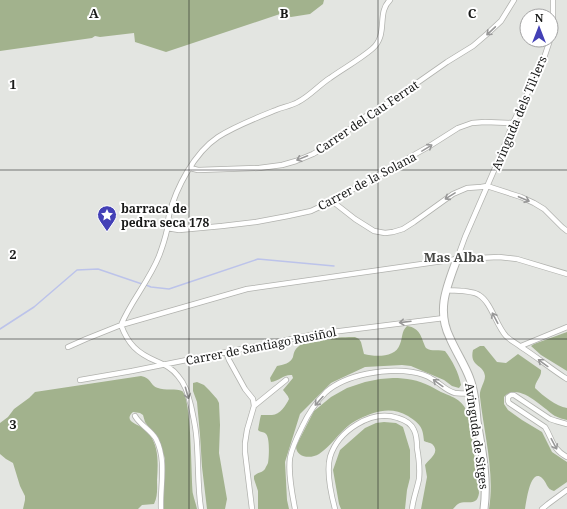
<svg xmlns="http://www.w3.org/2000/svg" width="567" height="509" viewBox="0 0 567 509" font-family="'Noto Serif',serif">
	<rect width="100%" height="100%" fill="#e3e5e1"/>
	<path fill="#a2b28d" d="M0 0H324L323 4 310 14 291 17 280 14 166 52 135 42 134 33 100 37 95 36 92 38 0 51Z
		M407 326C421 328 421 338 426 348 432 352 438 349 445 351 452 360 459 373 461 385L459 388 452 386 444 380 418 369 411 366 402 365 365 367 335 381 331 383 300 414 285 462 287 500 289 509H258V491L254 479V476C258 472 262 473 265 469 265 469 268 463 268 463 269 458 270 438 266 434 263 431 261 433 258 430L260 419 261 415C265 415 268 415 272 415 280 415 286 405 289 399 288 395 285 393 283 390L293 378 292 375C284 374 279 381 271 382L270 378 277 366C283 365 291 363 293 357 294 352 295 349 299 346 310 338 341 337 355 337L359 339 361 342 364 354C375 357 396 358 400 344 403 337 401 332 407 326Z
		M567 332V371L541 355 531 346 534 344Z
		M480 346H484L497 362 506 363 518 354 541 370C542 377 535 381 535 388 543 396 556 406 567 408V420C563 419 559 418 555 416 543 408 518 381 504 397V404L508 410 522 420 542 432 552 452 567 462V482L554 491C546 489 547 482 542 478 530 467 526 504 525 509H489C495 472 484 434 480 397 479 389 485 383 485 376 484 364 469 367 473 350Z
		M141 376C152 378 150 386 158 388 164 391 177 388 182 391 192 398 191 478 193 494 194 499 196 504 197 509H164L163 485 165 459 159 441 145 422 143 415 140 413 133 412C123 421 137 424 143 428 146 430 148 432 150 435 159 448 158 464 157 480 157 488 158 496 154 504L142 505 138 509H23L25 500V496L20 486 13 463 6 459 0 454V423L8 417 14 409 29 398 35 392Z
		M393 378C406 378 418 380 430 386 434 388 437 390 441 392 458 399 465 401 470 421L479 493C477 508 466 499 458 504 456 505 455 507 453 509H421L427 477 425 465C429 459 440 453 433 445 431 442 427 443 424 441 423 427 420 424 408 416 391 406 375 411 359 419 355 421 351 423 348 426 338 434 330 447 319 454 311 459 296 458 296 446L314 411 331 397 347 388 365 382 380 379Z
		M197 382 204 385 209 390 217 399 219 403 220 425 219 453 227 499 225 509H207L202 467 200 435 197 402 193 391V383Z
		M384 422 396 423 403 427 410 450V478L407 490 405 509H341L339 504 333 470 340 450 365 428 376 423Z"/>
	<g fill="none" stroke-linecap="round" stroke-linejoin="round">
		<path stroke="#bcc3ea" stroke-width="1.5" d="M146 285 151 287 169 289 258 259 334 266
			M0 329 34 307 77 270 98 269 142 284"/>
		<defs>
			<path id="street" d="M551 35 553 20V0
				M190 168 198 170 259 168 282 165 296 161 313 154 335 141 363 118 394 99 447 62 473 46 487 34 501 21 514 0
				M332 201 355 219 374 231 385 233 393 232 403 229 414 222 453 194 467 188 481 187 487 186 521 197 534 203 544 209 562 227 567 231
				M167 228 179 230 222 226 256 222 288 216 311 211 332 201 428 147 458 128 472 123 485 122 513 123
				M457 259 465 237 499 159 513 123 543 61 550 40
				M446 290C455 291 472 290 479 295 491 302 496 325 506 336 511 341 516 343 521 347 537 357 551 369 567 379
				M121 325C131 301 149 281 159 256 162 248 165 239 167 230 168 225 168 220 169 215 176 188 194 153 218 137 235 126 256 118 276 110 283 107 291 106 298 102 310 96 319 85 330 78 344 68 359 60 372 49 389 35 376 13 390 0
				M121 325C128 344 137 353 156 361 165 365 172 368 178 376 186 385 188 395 191 406 193 415 195 424 196 433 199 458 197 484 201 509
				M521 346 567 327
				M68 347 86 339 121 325 247 289 457 259 499 257 517 259 567 274
				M226 352 229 360 245 389 253 399 254 406 247 430 245 443V452L252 509
				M80 380 132 371 316 334 444 318
				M254 406 286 380
				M135 416C140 425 151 430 156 439 167 461 160 486 161 509
				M567 424 556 421 550 419 514 395H511L508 397V401L509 403 545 427C553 440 552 449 567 457
				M295 509C292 493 288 474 290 458 292 447 297 437 302 427 308 414 316 402 326 392 346 374 387 368 412 372 419 373 426 375 432 379 440 383 446 391 455 393 461 394 468 393 473 393
				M335 509C331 494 326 473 330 457 338 431 371 409 398 418 405 420 411 423 414 430 417 436 417 443 417 448 419 459 420 469 419 479 417 489 413 499 412 509
				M542 509 548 504 567 490"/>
			<path id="secondary" d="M457 259C447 286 436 310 450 338 456 352 465 365 470 379 475 392 476 407 477 421 482 450 488 480 484 509"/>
		</defs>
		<use href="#street" stroke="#b1b2ae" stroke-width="6"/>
		<use href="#secondary" stroke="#b1b2ae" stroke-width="9"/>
		<use href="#street" stroke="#fff" stroke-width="4.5"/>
		<use href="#secondary" stroke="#fff" stroke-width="7"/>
	</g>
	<defs><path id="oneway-shaft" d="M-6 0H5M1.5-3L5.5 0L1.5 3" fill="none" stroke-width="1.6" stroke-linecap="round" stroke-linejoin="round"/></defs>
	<g stroke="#989898">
		<use href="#oneway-shaft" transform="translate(491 31) rotate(137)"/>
		<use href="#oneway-shaft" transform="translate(427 148) rotate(-31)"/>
		<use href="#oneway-shaft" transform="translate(302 158) rotate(158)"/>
		<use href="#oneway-shaft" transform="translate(450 196) rotate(148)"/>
		<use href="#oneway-shaft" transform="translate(524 199) rotate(23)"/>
		<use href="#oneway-shaft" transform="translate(495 318) rotate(-118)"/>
		<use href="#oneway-shaft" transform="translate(405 322) rotate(173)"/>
		<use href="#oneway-shaft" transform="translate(543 363) rotate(-144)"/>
		<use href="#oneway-shaft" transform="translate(438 383) rotate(-144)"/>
		<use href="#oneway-shaft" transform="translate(187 393) rotate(74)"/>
		<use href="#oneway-shaft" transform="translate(319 401) rotate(132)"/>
		<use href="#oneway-shaft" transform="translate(554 444) rotate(62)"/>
	</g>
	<path fill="none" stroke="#191a19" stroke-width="1" stroke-opacity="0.55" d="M189 0V509M378 0V509M0 170H567M0 339H567"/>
	<defs>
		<symbol id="sight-pin" viewBox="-11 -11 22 30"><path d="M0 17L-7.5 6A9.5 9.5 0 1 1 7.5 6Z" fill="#4340b6" stroke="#fff"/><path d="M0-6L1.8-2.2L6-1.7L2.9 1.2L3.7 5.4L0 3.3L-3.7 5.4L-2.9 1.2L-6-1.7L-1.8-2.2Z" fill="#fff"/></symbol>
	</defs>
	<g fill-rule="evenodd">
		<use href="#sight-pin" x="96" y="204" width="22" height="30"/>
	</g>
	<g text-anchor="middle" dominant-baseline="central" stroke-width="4" stroke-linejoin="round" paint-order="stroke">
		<g font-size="12" fill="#191a19" stroke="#fff">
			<text transform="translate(519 113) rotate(-67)">Avinguda dels Til·lers</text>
			<text transform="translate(367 117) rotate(-34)">Carrer del Cau Ferrat</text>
			<text transform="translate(367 181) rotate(-28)">Carrer de la Solana</text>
			<text transform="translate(261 346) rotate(-11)">Carrer de Santiago Rusiñol</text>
			<text transform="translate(477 436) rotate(82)">Avinguda de Sitges</text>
		</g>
		<g font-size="12" font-weight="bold" fill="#191a19" stroke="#fff" text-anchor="start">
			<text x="121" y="208">barraca de<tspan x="121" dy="14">pedra seca 178</tspan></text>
		</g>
		<g font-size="13" font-weight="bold" fill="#454643" stroke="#fff">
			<text x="454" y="257">Mas Alba</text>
		</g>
	</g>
	<g font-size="13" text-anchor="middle" font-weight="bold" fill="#191a19" stroke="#fff" stroke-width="4" stroke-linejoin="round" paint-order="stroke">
		<text x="94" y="18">A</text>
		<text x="284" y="18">B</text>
		<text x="472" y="18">C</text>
		<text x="13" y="89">1</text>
		<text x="13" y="259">2</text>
		<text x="13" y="429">3</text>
	</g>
	<g transform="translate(539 28)"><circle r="19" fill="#ffffff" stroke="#a3a3a3"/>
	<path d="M0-3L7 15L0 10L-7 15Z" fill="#4340b6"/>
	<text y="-6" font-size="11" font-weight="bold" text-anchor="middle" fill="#191a19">N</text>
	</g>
</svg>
